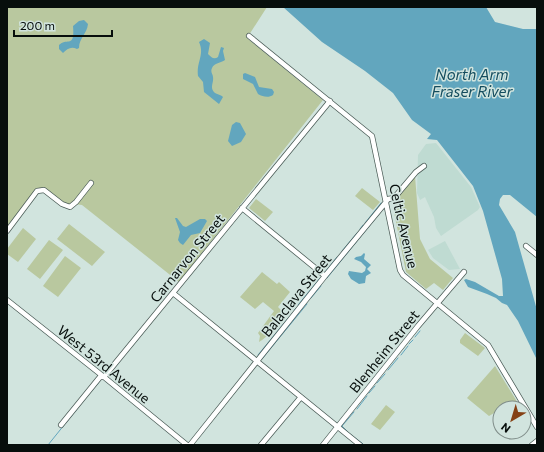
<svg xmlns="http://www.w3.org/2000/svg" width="544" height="452" viewBox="0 0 544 452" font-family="Commissioner,sans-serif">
	<rect width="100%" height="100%" fill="#d1e4de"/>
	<path fill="#bfdbd2" d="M436 143 471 187 480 207 478 210 441 236 436 228 434 217 425 197 420 200 417 193 418 155 426 144Z
		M445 241 460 269 449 270 433 258 428 250Z"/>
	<path fill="#b9c89f" d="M7 7H267L247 38 323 100 179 282 82 205 74 204 70 207 44 190 37 191 7 227Z
		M415 176 420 239 430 259 453 278 443 290 434 283 426 289 406 272 394 212 395 200Z
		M362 188 380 202 373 210 355 196Z
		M256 199 273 212 265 221 249 208Z
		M69 224 105 252 92 266 57 239Z
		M23 228 36 239 18 262 7 254V249Z
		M49 240 63 250 40 279 27 269Z
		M65 256 81 268 58 297 43 286Z
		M262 272 277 284 279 282 290 292 278 307 284 313C280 323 269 336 259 342L260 336 258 333 274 311 263 302 255 309 240 297Z
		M465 333 485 348 478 356 460 343V340Z
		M495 366 521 408H500V421L494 413 489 416 467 398Z
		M386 405 395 412 380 430 371 424Z"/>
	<path fill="#62a6be" d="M283 7H486L495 22 523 29H537V217L510 195H503L500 199 499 205 515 232 537 310V360L518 321 507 305 502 303 496 298 487 294 468 287 464 280 466 279 475 282 499 296H503L502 279 483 211 473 186 437 140 427 139 431 134 412 120 393 93 365 71 322 42Z
		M84 20 88 24C87 34 79 38 79 48L77 49C71 46 67 49 63 53L59 49V45C67 37 75 49 73 26L79 21Z
		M204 39 210 43 208 54C211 57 214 60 218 57L221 47 224 48 223 51 225 60C221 63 214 63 212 68 210 72 213 74 213 77 214 83 209 88 215 93 218 95 220 94 223 97L219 104 204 92 203 82 198 76C196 62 205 55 199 42Z
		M245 73 255 77 259 87 272 89 274 92 273 95C269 98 263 97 258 94L253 84 243 79V74Z
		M236 122 240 123 246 134 241 142 232 146 228 141 232 125Z
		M175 218H177L183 226 186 227 200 219H205L207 221 200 233 191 235 183 245 180 243 178 240 180 232Z
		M364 253 365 254 364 259 371 265 367 269 371 273 366 276 365 283 359 284 351 279 348 274 349 271 362 273 365 271 366 267 361 262 354 259 356 257 361 256Z"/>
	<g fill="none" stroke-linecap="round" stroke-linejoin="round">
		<path stroke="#62a6be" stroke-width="1" d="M365 223 381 203
			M360 229 363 225
			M342 251 357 233
			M325 272 337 257
			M327 278 379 214
			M311 298 321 286
			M298 305 320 278
			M291 315 296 308
			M415 337 420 331
			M409 344 413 340
			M258 355 289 317
			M401 355 408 346
			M262 359 307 304
			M388 370 398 358
			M377 383 385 374
			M369 393 375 386
			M82 402 99 382
			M357 409 367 396
			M349 433 342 426 354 412
			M350 434 363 444
			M48 445 77 409"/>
		<defs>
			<path id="minor" d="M249 36 372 136 400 270 403 275 488 345 537 427
				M242 208 325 276
				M7 231 37 191 44 190 62 204 70 207 76 202 91 183
				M526 246 537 255
				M173 293 360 445
				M7 300 104 377 187 445
				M61 425 100 377H104L330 101
				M190 445 325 276 386 202 388 199 394 198 416 172 424 166
				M261 445 301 397
				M323 445 418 326 464 272
				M532 445 537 441"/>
		</defs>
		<use href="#minor" stroke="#4b5c57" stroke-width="6"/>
		<use href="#minor" stroke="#fff" stroke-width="4.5"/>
	</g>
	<g text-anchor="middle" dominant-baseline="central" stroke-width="3" stroke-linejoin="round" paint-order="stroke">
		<g font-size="14" fill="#070e0c" stroke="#d1e4de">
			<text transform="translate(404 226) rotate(77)">Celtic Avenue</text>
			<text transform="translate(187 258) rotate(-51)">Carnarvon Street</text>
			<text transform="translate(296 295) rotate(-51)">Balaclava Street</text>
			<text transform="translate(384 351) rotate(-51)">Blenheim Street</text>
			<text transform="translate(104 364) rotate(39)">West 53rd Avenue</text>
		</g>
		<g font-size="15" font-style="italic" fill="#134c5e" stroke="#d1e4de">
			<text x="472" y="74">North Arm<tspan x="472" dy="17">Fraser River</tspan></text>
		</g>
	</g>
	<rect width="544" height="452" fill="none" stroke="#070e0c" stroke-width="16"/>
	<g transform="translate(512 420) rotate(218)"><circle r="19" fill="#d1e4de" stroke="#808e8a"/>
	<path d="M0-3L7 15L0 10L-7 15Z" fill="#854115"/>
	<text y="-6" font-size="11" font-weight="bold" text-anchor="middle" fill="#070e0c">N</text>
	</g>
	<path d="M14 30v6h98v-6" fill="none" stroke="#070e0c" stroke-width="2"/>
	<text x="20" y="30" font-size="12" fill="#070e0c" stroke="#d1e4de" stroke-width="3" paint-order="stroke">200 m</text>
</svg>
